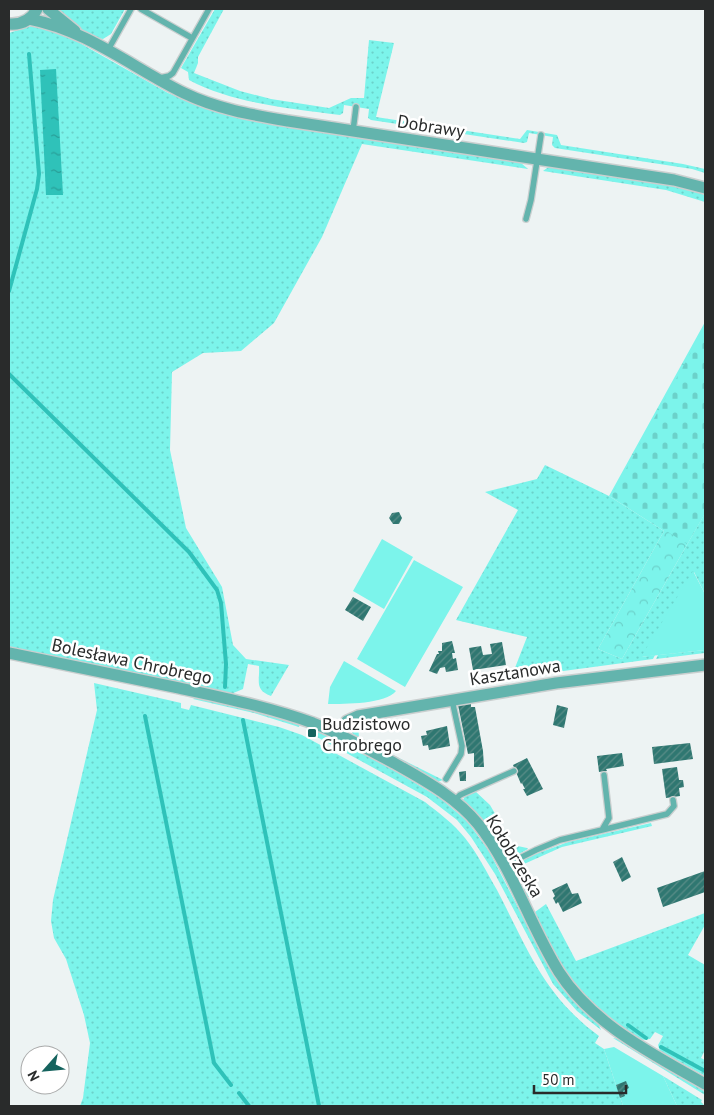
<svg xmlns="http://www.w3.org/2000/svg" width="714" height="1115" viewBox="0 0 714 1115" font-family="'PT Sans',sans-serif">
	<defs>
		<pattern id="grass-dots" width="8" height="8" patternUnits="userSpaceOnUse" patternTransform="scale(1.25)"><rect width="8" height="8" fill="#7cf4eb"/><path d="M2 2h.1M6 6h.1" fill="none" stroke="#6bd1ca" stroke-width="1.8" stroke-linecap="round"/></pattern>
		<pattern id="forest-crowns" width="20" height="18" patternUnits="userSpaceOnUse" patternTransform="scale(1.25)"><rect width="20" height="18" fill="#7cf4eb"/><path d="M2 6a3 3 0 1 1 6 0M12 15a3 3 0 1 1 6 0" fill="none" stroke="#6bd1ca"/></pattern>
		<pattern id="cemetery-stones" width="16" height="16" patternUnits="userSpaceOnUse" patternTransform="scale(1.25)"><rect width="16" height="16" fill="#7cf4eb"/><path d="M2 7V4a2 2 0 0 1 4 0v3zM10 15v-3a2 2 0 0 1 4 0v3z" fill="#6bd1ca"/></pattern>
		<pattern id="water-ripples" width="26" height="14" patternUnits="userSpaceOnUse" patternTransform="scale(1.25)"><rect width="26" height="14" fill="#2fc2b9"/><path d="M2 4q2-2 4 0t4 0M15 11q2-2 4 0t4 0" fill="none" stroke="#289e97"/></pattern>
		<pattern id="building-hatch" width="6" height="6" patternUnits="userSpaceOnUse" patternTransform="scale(1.25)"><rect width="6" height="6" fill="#2f7771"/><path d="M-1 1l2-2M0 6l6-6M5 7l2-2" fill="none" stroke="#5a8d88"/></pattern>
	</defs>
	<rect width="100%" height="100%" fill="#edf3f3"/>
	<path fill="url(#grass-dots)" d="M54 9H125L111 34 103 39C87 37 67 19 54 9Z
		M215 9H224L198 57V63L194 73 240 91 271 99 329 108 351 98H364L369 40 394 43 376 117 520 139 527 130 557 135 561 145 683 164 705 169V173L692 169 555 148 552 145 553 137 529 133 527 142 524 143 371 120 368 118 369 109 344 105 343 113 340 115C290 108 234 104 189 80L188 72 181 68Z
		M31 26 46 28 71 38 168 93 204 107 228 115 287 127 521 163 528 169 362 144 322 237 274 323 241 351 203 353 172 372 170 450 186 528 222 587 233 645 246 659 289 665 271 696C254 690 260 681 259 666L248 664 243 689 231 694 9 648V33Z
		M554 167 686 188 705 195V202L666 190 543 171 547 168Z
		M545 465 609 496 664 531 598 649 622 659 705 513V594L694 572 642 657 655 655 653 659 511 678 527 637 456 620 518 510 485 492 537 479Z
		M705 650V653L656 659 658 655Z
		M94 683 181 703V708L189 710 191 705 279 727 302 735 425 802C439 813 454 824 465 838 478 854 487 873 497 890 527 948 544 996 599 1036L595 1043 604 1049 623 1106H80L83 1098 90 1043 84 1015 66 959 54 938 51 921 53 900 97 710Z
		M196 697 255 710 300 724 299 727 254 713 193 699Z
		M446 706 358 723 359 738 443 780 437 782 359 738 353 734 350 729 354 723 361 721Z
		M307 727 335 739 397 772 440 798 467 821 489 851 548 966 569 995 598 1023 601 1030 577 1011 553 984 495 874 471 837 457 820 427 797 306 731Z
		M475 791 490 805 513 845 527 848 528 849 513 857 503 852 489 828 463 800 465 796Z
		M651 823 652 826 562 847 524 864 525 866H519L517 863 536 854 568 842Z
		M531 877 540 893 528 897 521 885 523 881Z
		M546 904 576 961 705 913V925L688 955 705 965V1050L701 1058 705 1060V1076L660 1051 658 1045 663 1036 655 1032 650 1039 641 1040C607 1019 577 992 557 957 548 943 542 927 535 912Z
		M613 1038 619 1039 703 1089 705 1095Z
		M663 1076 702 1100 701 1102 705 1106H677Z"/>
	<path fill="url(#forest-crowns)" d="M705 322V513L622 659 598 649 664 531 609 496Z"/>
	<path fill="url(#cemetery-stones)" d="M705 327V513L687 544 611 496Z"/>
	<path fill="#7cf4eb" d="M382 539 413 557 384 609 353 591Z
		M414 560 463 587 405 687 357 659Z
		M693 571 705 594V650L641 657Z
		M344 661 396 691C386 704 345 704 328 704L330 687Z
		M614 1047 663 1076 677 1106H623L604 1049Z"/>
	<path fill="url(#water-ripples)" d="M56 69 63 195H46L40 70Z"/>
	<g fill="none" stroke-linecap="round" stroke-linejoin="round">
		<path stroke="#2fc2b9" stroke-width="4" d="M9 291 37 189 39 174 29 54
			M9 374 189 552 217 590 221 603 226 664 225 687
			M145 716 214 1063 231 1085
			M243 720 319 1106
			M628 1025 646 1038
			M661 1047 705 1071
			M239 1093 249 1106"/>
	</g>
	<path fill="url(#building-hatch)" d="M399 512 402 518 399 524H393L389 518 392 513Z
		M353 597 371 607 363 621 345 610Z
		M452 641 455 653H452L453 659 456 658 458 670 446 672 445 667 440 668 437 674 429 671 437 654H439L438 651H442V643Z
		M502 642 506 665 473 670 469 648 481 646 483 655 492 654 490 644Z
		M471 703V707H475L483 751 484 767H474V753L468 754 458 705Z
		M557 705 568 708 564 728 553 725Z
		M447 726 450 746 429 750 428 745 423 746 421 736 427 735 426 731Z
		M690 743 693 759 654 764 652 747Z
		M622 753 624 766 606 769 607 771 599 772 597 756Z
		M527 758 543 789 527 796 523 789H525L522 783 521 784 513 765Z
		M677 767 679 780H683L684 787 679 788 680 796 666 798 662 769Z
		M466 771V781H460L459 772Z
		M622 857 631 877 622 882 613 862Z
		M705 871V892L663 907 657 888Z
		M567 883 572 894 578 893 582 903 563 912 558 902 556 904 553 898 555 896 552 890Z
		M626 1081 629 1088 623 1091 625 1096 620 1098 616 1085Z"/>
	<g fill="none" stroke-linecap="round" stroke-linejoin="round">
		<defs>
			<path id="service" d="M141 9 192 38
				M108 50 131 9
				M160 78 169 76 173 73 209 9
				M353 131 356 107
				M526 219 531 200 541 135
				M446 779 461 754 462 746 452 700
				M454 801 460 795 514 771
				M602 830 667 814 674 806 673 800
				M504 866 536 850 560 840 602 830 609 818 604 775"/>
			<path id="minor" d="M48 9 75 31
				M29 19C87 30 133 68 184 93 217 109 253 115 288 121L674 180 705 188
				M9 24C22 25 31 20 37 9
				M9 653C65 664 122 676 179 688 224 698 269 707 313 723 341 734 367 749 394 763 424 780 456 797 478 824 513 868 529 924 559 972 593 1025 653 1054 705 1084
				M338 734 347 721 358 716 556 683 705 665"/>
		</defs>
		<use href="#service" stroke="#cacfcf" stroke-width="8"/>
		<use href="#minor" stroke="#cacfcf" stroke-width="14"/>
		<use href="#service" stroke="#63b4ad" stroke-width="5.5"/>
		<use href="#minor" stroke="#63b4ad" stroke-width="11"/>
	</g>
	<rect fill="#15635e" stroke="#fff" stroke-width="2" x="307" y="728" width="10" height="10" rx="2.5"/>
	<g text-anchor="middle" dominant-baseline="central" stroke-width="5" stroke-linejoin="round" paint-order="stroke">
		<g font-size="18" fill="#292b2b" stroke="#fff">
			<text transform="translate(431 126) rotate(9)">Dobrawy</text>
			<text transform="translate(132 661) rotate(12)">Bolesława Chrobrego</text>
			<text transform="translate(515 672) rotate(-9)">Kasztanowa</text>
			<text transform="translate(515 856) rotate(59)">Kołobrzeska</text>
		</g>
		<g font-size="18" fill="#292b2b" stroke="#fff" text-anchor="start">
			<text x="322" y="723">Budzistowo<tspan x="322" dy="21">Chrobrego</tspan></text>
		</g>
	</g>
	<rect width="714" height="1115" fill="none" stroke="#292b2b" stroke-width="20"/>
	<g transform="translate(45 1070) rotate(243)"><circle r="24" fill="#ffffff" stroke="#a9aaaa"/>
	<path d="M0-4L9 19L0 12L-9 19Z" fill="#15635e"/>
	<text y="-8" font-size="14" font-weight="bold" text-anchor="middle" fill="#292b2b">N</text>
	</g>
	<path d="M534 1085v8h92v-8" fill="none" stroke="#292b2b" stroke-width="2.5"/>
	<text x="542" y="1085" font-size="15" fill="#292b2b" stroke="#ffffff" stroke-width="4" paint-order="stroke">50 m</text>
</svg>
